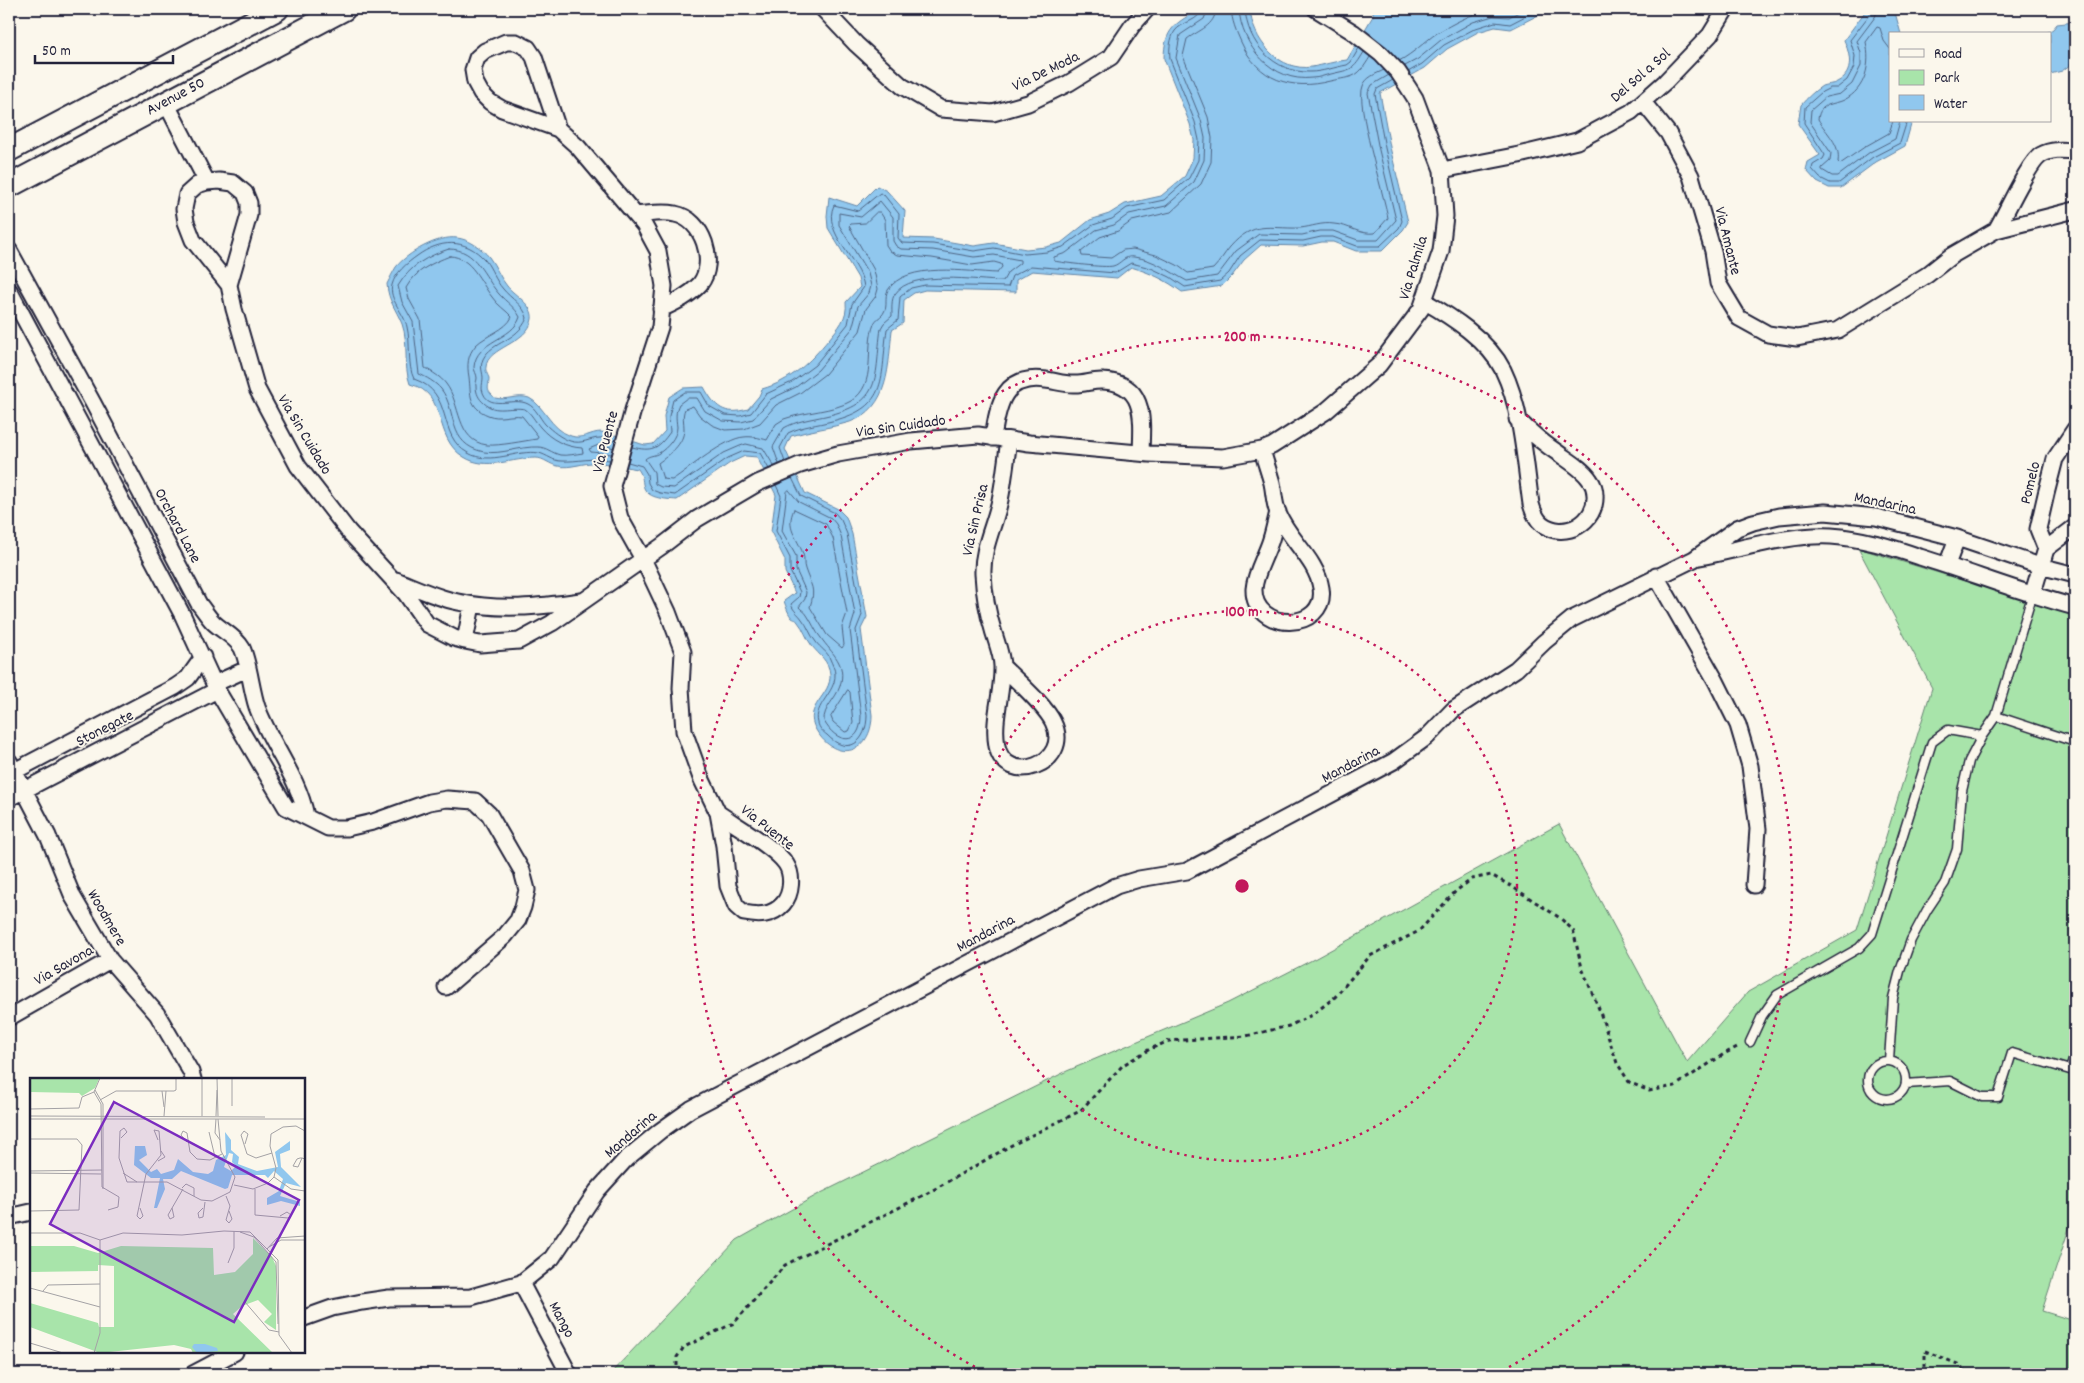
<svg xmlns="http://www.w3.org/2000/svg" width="2084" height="1383" viewBox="0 0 2084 1383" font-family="Dekko,sans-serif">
	<rect width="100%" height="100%" fill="#fbf7ec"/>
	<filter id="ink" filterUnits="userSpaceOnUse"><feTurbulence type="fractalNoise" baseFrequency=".02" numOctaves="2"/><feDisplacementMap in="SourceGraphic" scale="10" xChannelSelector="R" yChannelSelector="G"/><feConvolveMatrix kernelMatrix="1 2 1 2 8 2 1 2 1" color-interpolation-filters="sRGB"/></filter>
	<g filter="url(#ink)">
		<path fill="#a8e4aa" stroke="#658372" d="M1858 548 2075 615V1210L2042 1311 2075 1321V1374H610L737 1240 817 1195 1067 1071 1228 1003 1316 958 1559 824 1687 1062 1748 992 1857 930 1932 688Z"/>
		<path fill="#90c7ee" stroke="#6485a6" d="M1200 9H1250C1252 39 1278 72 1312 67 1324 65 1335 61 1347 60L1373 16V9H1550L1511 29 1495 27 1478 32 1447 49 1425 68 1380 93 1390 147 1408 222 1403 230 1382 251H1356L1333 242H1322L1303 246 1261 245 1244 260 1232 276 1222 286 1182 292C1166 280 1151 273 1131 267L1117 278 1032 271 1016 280V292L925 290 914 293 904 300 903 323 892 330C888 365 890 408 850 422 831 428 810 430 791 436L785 449 805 493 838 509 846 517 852 534 867 617 861 629 872 715C872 754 836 764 816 730 802 706 832 696 830 674 829 661 819 655 812 646 806 638 804 629 798 622 795 618 797 621 792 618 788 614 786 606 784 601L795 593 785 572V560L771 532 776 495 757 457 745 456 730 463 677 500C665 499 645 499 643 484 642 477 642 475 638 469 624 467 610 463 596 463 584 462 570 469 558 466 550 465 544 458 536 458 513 458 486 471 464 457 432 438 449 394 410 384 403 365 409 343 402 324 396 309 388 301 387 284 390 278 393 272 396 267 407 253 439 235 457 238 468 239 482 248 489 257 496 266 500 278 507 286 514 295 534 305 532 319 528 344 487 347 486 367 485 371 488 375 489 378 489 389 485 389 495 398 506 401 518 394 529 398 544 405 550 429 571 436 582 440 591 432 601 432 613 433 633 442 645 445L653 444 665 431 664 416 669 397 683 388 704 387C715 407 724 416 748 409L759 396 762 389C791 381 810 362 829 339 838 328 848 318 846 302L860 287 858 278 828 228 827 216 829 197 857 206 877 186 887 191 905 211 903 238 934 239 974 246 994 243 1026 249 1046 247 1061 243 1090 220 1109 214 1125 204 1161 196 1185 176 1193 158 1194 140 1190 124 1164 59C1164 28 1176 23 1200 9Z
			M1867 9H1894L1901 34H1890V121H1912L1905 146 1876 162 1841 188H1829L1817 182 1806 170 1808 162 1820 155 1798 124 1801 105C1807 98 1814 91 1822 86 1827 84 1832 85 1837 82 1855 73 1850 54 1844 40Z
			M2075 22V61L2062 71 2050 74V34H2045L2053 29 2057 24Z"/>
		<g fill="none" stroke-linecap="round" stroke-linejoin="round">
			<path stroke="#4e6483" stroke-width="1" d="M1208 9 1204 19 1180 35 1176 58 1201 120 1205 138 1204 160 1194 182 1166 206 1129 214 1114 225 1096 230 1066 253 1054 257V261C1064 263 1105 268 1113 266 1121 264 1124 255 1134 257 1156 260 1168 271 1187 281L1217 276 1236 251 1259 234 1302 235 1320 231H1333L1358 240H1378L1396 220 1379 150 1368 93 1372 85 1389 75
				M1216 9C1215 26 1199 30 1187 39L1183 56 1208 117 1212 138 1211 162 1201 184 1171 212 1132 221 1118 231 1100 237 1081 252 1082 256 1111 258 1123 250 1133 249 1156 255 1177 265 1188 273 1213 269C1220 262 1224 254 1230 247 1254 220 1268 229 1300 228 1311 227 1322 222 1334 224 1349 225 1359 235 1375 233L1388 218C1384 194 1355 104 1363 86 1366 77 1376 74 1384 70
				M1231 9C1232 21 1236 31 1241 42 1258 80 1291 91 1330 81 1354 76 1357 79 1370 57
				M1239 9C1241 46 1273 83 1312 78 1319 78 1325 75 1331 74 1352 69 1353 71 1364 52
				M1245 9C1247 43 1274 73 1310 72 1322 72 1335 67 1347 65L1351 62 1359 48
				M1871 9 1870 14 1850 40 1855 56 1854 67 1847 80 1837 88H1830L1822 92 1805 107 1804 123 1825 155 1823 159 1813 165 1812 169 1820 178 1830 183H1839L1873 157 1900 143 1907 121
				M1878 9 1875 17 1857 41 1861 53V66L1852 84 1840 94 1826 97 1811 110 1810 122 1831 153 1830 161 1822 168V170L1832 176H1838L1870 152 1895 139 1900 121
				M1890 49 1884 41 1880 28 1877 27 1866 42C1871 64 1866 89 1844 100 1834 105 1820 102 1818 119 1826 133 1841 144 1838 162L1840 164 1866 146 1889 133 1893 121
				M1399 61C1414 53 1424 42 1437 33 1454 23 1471 14 1490 9
				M1405 66 1418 59 1441 40 1473 22 1493 16 1509 17 1525 9
				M1408 72 1422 64 1444 45 1476 28 1495 22 1510 24 1539 9
				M877 212H880L885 220 886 245 890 251 897 255 932 258 972 265 994 262 1001 264 1002 267 997 273C968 272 906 261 888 290 884 297 888 306 884 312 882 317 876 318 874 324 864 349 878 384 851 401 835 411 803 412 784 419L776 424 767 440C760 438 752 436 744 437 725 438 689 469 672 480L663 479 658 463C669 455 684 444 684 429 684 421 682 416 685 409L693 406 700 416 712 425 725 430 744 429 760 423 776 405 800 393 825 374 860 331 866 309 876 296 878 289 874 270 849 226 851 224 865 223Z
				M449 249C477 249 483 276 499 294 506 302 515 307 520 317 513 340 476 340 474 367 474 371 477 374 477 378 477 381 475 383 476 386 476 393 479 399 484 403 496 414 509 406 525 409 531 413 535 421 540 427 551 440 566 447 582 448L583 453C576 454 566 456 560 455 552 453 546 447 538 447 521 446 501 455 484 452 446 444 458 411 441 389 435 382 426 377 419 374L413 322 402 302 398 286C410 266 427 256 449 249Z
				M450 256C472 257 480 282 492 297 497 305 506 310 512 317 506 330 486 335 476 345 467 355 467 366 469 377 471 394 468 407 488 415 500 420 510 414 522 416L538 436 537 439C523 441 500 446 487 445 456 441 461 403 446 384 441 377 432 372 425 368L420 319 409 299 406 288C416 270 432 263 450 256Z
				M632 447C652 452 658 449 670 432L669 416 673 400 685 392H701L709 406 725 415 740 416 751 413 766 394 792 382 815 365 848 324 852 304 864 287C861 260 821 233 834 205L858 211 880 193 884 195 899 214 898 238 902 243 933 244 974 251 994 248 1025 254 1047 252 1063 247 1093 225 1112 219 1127 208 1164 200 1189 178 1198 160 1199 140 1195 122 1170 59C1169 50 1170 38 1175 31 1181 22 1200 21 1202 9
				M612 454 591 452 589 449 601 444 614 448
				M610 460C592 457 578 462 561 461 553 461 547 455 539 453 517 449 491 466 468 453 436 436 455 393 414 379 407 365 411 343 407 327 405 314 388 299 392 285 395 273 407 263 417 256 439 240 465 237 485 260 492 269 495 280 503 289 511 299 524 305 527 318 517 342 492 341 483 359 480 367 482 369 483 377 483 381 482 384 482 389 487 413 513 396 528 404 536 408 539 417 545 424 552 431 561 438 570 441 582 445 590 438 600 438 605 437 611 440 615 442
				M628 462 642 466 647 474 648 483 652 490 660 493 675 495 728 458 744 451 760 453 769 469
				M785 462 780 448 788 433C802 426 817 425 832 421 890 407 880 377 887 329L898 320 900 297 911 288 925 285 1008 287 1012 276 1031 266 1115 273 1131 263 1151 268 1170 277 1185 287 1220 281 1229 273 1240 256 1260 240 1303 241 1321 237H1333L1357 246H1380L1399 228 1402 221 1385 148 1375 94 1377 89 1393 80
				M774 466 763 448 746 444 740 446 724 453 674 488 661 487 655 484 654 472 645 459C649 455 655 456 659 453 667 448 677 437 677 427 676 418 675 412 679 404L687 398H697L705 411 723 421 741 422 753 419 771 399 796 387 818 370 852 329 858 306 869 293 871 286 868 273 839 225V213L861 217 880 201 893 217V241L896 246 901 249 933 250 974 257 994 255 1020 260V263L1008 272 1003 281C977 281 911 269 895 294 891 299 892 309 892 316L884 323 881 328C874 378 884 403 825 416 811 419 796 421 784 428L773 447 779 464
				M776 485 781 496 776 531 790 558V571L800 592 799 597 791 604C794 612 798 613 802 619 808 626 810 635 816 642 820 648 828 652 830 659 832 664 835 669 835 674 836 693 813 705 818 723 819 728 823 732 827 735 848 757 867 742 867 715L856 630 862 615 847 534 841 520 835 513 801 496 792 478
				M789 490 799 502 831 518 836 524 841 536 855 614 850 630 861 716C861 747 836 744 824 721 823 708 836 699 840 686 847 663 832 654 821 638 815 631 812 622 807 615 805 611 801 610 799 607L805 599 806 592 796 570V556L782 531 787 492Z
				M794 509 826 524 833 538 847 613 842 627 844 645 842 648 827 635 810 607C816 587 811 587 805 569 803 564 805 559 803 554 797 536 785 529 794 509Z
				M848 690 850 692 853 723 849 731 845 732 833 722 831 717Z"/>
			<defs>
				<path id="lane" d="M1996 716 2075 742
					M1750 1042 1762 1016 1777 995 1859 948 1872 934 1932 742 1948 730 1982 736
					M1868 1080a19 19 0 1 1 38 0a19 19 0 1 1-38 0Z
					M1889 1061 1893 998 1900 971 1911 940 1927 910 1945 883 1957 849 1962 791 1969 761 1982 736 1996 716 2032 596
					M1906 1084 1950 1081 1982 1097H1998L2012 1053 2070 1070 2075 1054"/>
				<path id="street" d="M823 9 856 44 902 86 941 109 993 113 1028 103 1069 83 1111 57 1132 26 1147 9
					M1643 102 1668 133 1691 176 1713 251 1718 283 1739 318 1768 334 1797 338 1838 330 1927 275 1951 256 1996 230 2075 210
					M166 103 207 182
					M558 129 534 57 528 48 516 42H506L485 51 477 58 473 70 475 82 481 93 490 102 502 109 558 129 578 147 644 225 658 251 664 286 660 327 633 410 612 486 620 518 643 559 668 612 683 652 681 688 684 731 701 778 718 813 724 846 728 886 736 906 744 913C759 916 772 916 783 904 792 894 793 875 786 864 776 848 735 825 718 813
					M1442 170 1519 155 1577 141 1631 112 1665 82 1710 35 1726 9
					M636 215C649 214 663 211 675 214 703 219 717 262 700 284 689 296 676 302 661 309
					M1996 230C2006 214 2028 163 2041 155 2051 149 2063 150 2075 151
					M9 250 93 403 199 604C204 610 208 617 213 622 222 631 235 636 242 648 249 663 251 689 257 707 271 745 298 776 306 816
					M229 285 249 215V203L245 193 233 183 219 181 207 182 197 185 187 194 184 209 186 222 193 240 229 285 234 309 257 389 298 466 349 532 406 594 427 624 454 638 465 641 480 644 519 641 552 623 662 546 697 519 758 483 800 465 838 454 911 441 978 435 1029 443 1149 454 1223 457 1262 450 1272 446 1325 412 1379 365 1421 309 1441 251 1445 216 1442 170 1415 98 1408 87 1398 72 1381 54 1353 32 1316 9
					M9 290 183 616 217 690 286 807 328 828H347L373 822 429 802 447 799 475 801 489 814 522 871 527 890 523 907 518 920 505 936 446 987
					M1424 301C1452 317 1488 340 1503 370 1522 409 1525 462 1531 504 1533 511 1536 519 1542 524 1565 541 1597 522 1595 495 1595 490 1593 484 1590 480 1583 469 1569 461 1558 453 1543 443 1530 432 1517 419
					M993 438C998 403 1004 374 1046 380 1055 381 1063 384 1073 384 1083 385 1093 380 1103 381 1147 383 1142 421 1141 453
					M1262 450C1265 461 1269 472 1272 483 1274 492 1274 503 1278 513 1288 539 1317 560 1321 588 1328 632 1253 633 1254 589 1255 574 1264 559 1269 545 1273 535 1275 523 1278 512
					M2046 549 2038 529 2046 494 2055 459 2075 429
					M1700 557C1743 549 1787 534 1831 536 1862 538 1891 547 1920 557 1972 573 2022 593 2075 607
					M1947 565 1957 538
					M1656 576 1716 681 1738 725 1750 766 1758 829 1754 885
					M396 580C416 588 437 598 458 602 500 611 538 607 581 601
					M2032 596 2046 549 2075 527
					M465 641 472 605
					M1002 666C1017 681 1045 705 1053 722 1074 764 1005 788 997 746 992 719 1003 693 1002 666 1002 655 996 641 993 630 987 611 984 593 983 574 982 547 995 525 1000 500 1004 481 1006 460 1009 440
					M214 684 247 669
					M9 761 48 836 73 897 110 960 157 1014 191 1072 193 1079
					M9 774 175 687 188 678 203 657
					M9 798 217 690
					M10 1017 110 960
					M9 1217 31 1212
					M521 1283 569 1374
					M304 1318 332 1308 362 1302 389 1298 471 1297 521 1283 552 1258 597 1191 626 1159 660 1131 691 1109 1116 886 1139 879 1187 871 1394 761 1427 737 1453 710 1516 669 1544 642 1572 619 1694 559 1737 528 1753 522 1779 516 1825 512 1876 517 1957 538 2040 566 2075 575
					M193 1374 235 1352"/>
				<path id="secondary" d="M9 150 277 9
					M9 186 344 9"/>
			</defs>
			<use href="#lane" stroke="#22223b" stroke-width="11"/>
			<use href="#street" stroke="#22223b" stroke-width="19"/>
			<use href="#secondary" stroke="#22223b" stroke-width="26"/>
			<path stroke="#22223b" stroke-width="3" stroke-dasharray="4 4" stroke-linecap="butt" d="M677 1374V1357L684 1347 734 1323 785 1265 926 1194 1010 1146 1080 1111 1123 1065 1150 1049 1169 1041 1246 1036 1289 1026 1312 1015 1335 997 1370 956 1419 931 1456 891 1472 879 1491 875 1511 886 1560 918 1573 930 1582 968 1599 1009 1617 1063 1629 1082 1649 1091 1675 1086 1724 1054 1739 1046
				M1928 1374 1925 1370V1351L1960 1365 1967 1374"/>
			<use href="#lane" stroke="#fbf7ec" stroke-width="8"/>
			<use href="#street" stroke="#fbf7ec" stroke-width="15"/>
			<use href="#secondary" stroke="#fbf7ec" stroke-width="22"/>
		</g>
	</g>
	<g fill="none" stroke="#c2185b" stroke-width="2.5" stroke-dasharray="2.5 5">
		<circle cx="1242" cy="886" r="275"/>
		<path d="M988 1374A550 550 0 1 1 1496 1374"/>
	</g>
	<g text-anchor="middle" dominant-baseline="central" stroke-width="4" stroke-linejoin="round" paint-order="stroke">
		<g font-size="16" fill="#22223b" stroke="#fbf7ec">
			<text transform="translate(1046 72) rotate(-26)">Via De Moda</text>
			<text transform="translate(1641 76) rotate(-41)">Del Sol a Sol</text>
			<text transform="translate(176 97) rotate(-28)">Avenue 50</text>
			<text transform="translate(1727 241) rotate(76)">Via Amante</text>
			<text transform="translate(1414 268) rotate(-73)">Via Palmila</text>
			<text transform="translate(901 427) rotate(-8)">Via Sin Cuidado</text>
			<text transform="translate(304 435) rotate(59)">Via Sin Cuidado</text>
			<text transform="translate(606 442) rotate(-75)">Via Puente</text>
			<text transform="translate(2031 483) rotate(-76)">Pomelo</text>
			<text transform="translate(1885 504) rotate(12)">Mandarina</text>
			<text transform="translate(976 520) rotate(-77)">Via Sin Prisa</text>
			<text transform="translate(177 526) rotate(62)">Orchard Lane</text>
			<text transform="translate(105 729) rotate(-27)">Stonegate</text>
			<text transform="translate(1351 765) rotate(-28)">Mandarina</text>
			<text transform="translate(767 828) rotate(38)">Via Puente</text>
			<text transform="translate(106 918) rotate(60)">Woodmere</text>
			<text transform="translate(986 934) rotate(-28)">Mandarina</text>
			<text transform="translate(64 966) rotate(-30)">Via Savona</text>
			<text transform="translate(631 1135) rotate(-41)">Mandarina</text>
			<text transform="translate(561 1320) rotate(62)">Mango</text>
		</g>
	</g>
	<g transform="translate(30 1078)">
		<rect width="275" height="275" fill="#fbf7ec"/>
		<path d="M0 1H69L65 10 52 18 49 15 0 14ZM223 160 242 179 246 188V252L234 244 242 236 228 222 212 228 203 236 243 275H163L161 271 144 267 70 275 0 249V225L68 245 69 249H84V188L68 187V193L0 194V168H44L68 175 91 168 183 170 184 197 205 194 223 176Z" fill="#a8e4aa"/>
		<path d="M195 54 201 62V72L209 79 208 86 227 93 248 89 245 74 260 63V72L250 76 251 89 271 109 256 105 250 118 270 124V128L251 123 237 127V120L249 113 253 101 244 93 238 100 235 97H202L198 110 195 111 151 93 142 101H133L135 111 127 130H124L130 100H121L104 87 105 68H115L117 77 109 82 121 94 127 91 131 96 144 92 148 81 163 94 178 96 183 93 186 82 196 77ZM199 75 203 76 202 84 206 88 201 93 194 89ZM175 266 187 270 188 273 167 275 162 269 164 266Z" fill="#90c7ee" fill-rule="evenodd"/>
		<path fill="none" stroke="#a4a2a5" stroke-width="1" d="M172 0V38M187 0 188 38M202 0V28M65 12 73 26V111M132 13 134 29M64 14 71 26 72 109 89 119 88 129 78 132M70 22 86 13H144L146 12V0M0 31 49 30 52 19 64 14 70 0M0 38 235 39M134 38 136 13M186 38 187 12M0 41H275M186 41 185 55 190 62M179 54 185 79M91 60 97 54 94 50 90 53 89 80 97 104H137L171 122 182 123 200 114 205 99 191 73 188 41M0 61H47L52 67 49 132 0 133M157 64 151 57 153 53 157 55 160 74 167 81 180 82 192 76M215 66 218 56 214 53 211 57 217 76 226 80 242 75M272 80 268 89 263 88 267 81 270 80H272L275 81M128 83 135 79 131 73M0 93 72 92M0 95 71 96M93 95 107 104M244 99 261 111 275 113M204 107 223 111 238 105 244 99 246 90 240 68 241 56 253 49 266 48 275 53M152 110 156 106 164 110V118M225 111V137L258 140 261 137 257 134 250 138M196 118 200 128 196 142 199 145 202 141 199 133M110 130 113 138 110 141 107 138 116 96 131 77 129 53 124 52 128 62M142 130 144 139 140 141 138 137 153 111M173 130 168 135 169 140 173 139 175 124M210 154 224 159 246 184 248 246M0 155H50L70 162 93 155 152 157 194 153 220 154 248 182 249 257 262 275M239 169 251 162H275M237 171 247 160 275 158M275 179V255M198 185 204 170V153M0 210 70 229M13 213 18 207 70 206M215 224 239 252 249 254M0 265 33 275M64 275 70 255V162"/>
		<path fill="#7b2cbf" fill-opacity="0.15" stroke="#7b2cbf" stroke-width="2.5" d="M84 24 269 122 204 244 20 146Z"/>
		<rect width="275" height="275" fill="none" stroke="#22223b" stroke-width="2.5"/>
	</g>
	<circle cx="1242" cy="886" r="8" fill="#c2185b" stroke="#fbf7ec" stroke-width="2.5"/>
	<g font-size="15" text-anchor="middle" font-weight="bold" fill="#c2185b" stroke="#fbf7ec" stroke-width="4" stroke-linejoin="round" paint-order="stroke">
		<text x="1242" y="341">200 m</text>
		<text x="1242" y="616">100 m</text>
	</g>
	<rect width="2084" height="1383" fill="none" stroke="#fbf7ec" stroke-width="30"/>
	<rect x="15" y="15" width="2054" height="1353" fill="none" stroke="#22223b" stroke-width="2" filter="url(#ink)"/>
	<rect x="1889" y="32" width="162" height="90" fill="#fbf7ec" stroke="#a4a2a5"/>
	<rect x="1899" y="49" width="25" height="8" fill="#fbf7ec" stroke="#a4a2a5"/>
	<text x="1934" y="58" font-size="15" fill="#22223b">Road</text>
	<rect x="1899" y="70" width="25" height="15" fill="#a8e4aa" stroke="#a4a2a5"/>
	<text x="1934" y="82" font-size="15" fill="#22223b">Park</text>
	<rect x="1899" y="95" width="25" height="15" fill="#90c7ee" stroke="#a4a2a5"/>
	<text x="1934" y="108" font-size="15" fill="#22223b">Water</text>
	<path d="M35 55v8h138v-8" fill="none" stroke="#22223b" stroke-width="2.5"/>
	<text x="42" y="55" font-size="15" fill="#22223b" stroke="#fbf7ec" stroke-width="4" paint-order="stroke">50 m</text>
</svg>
